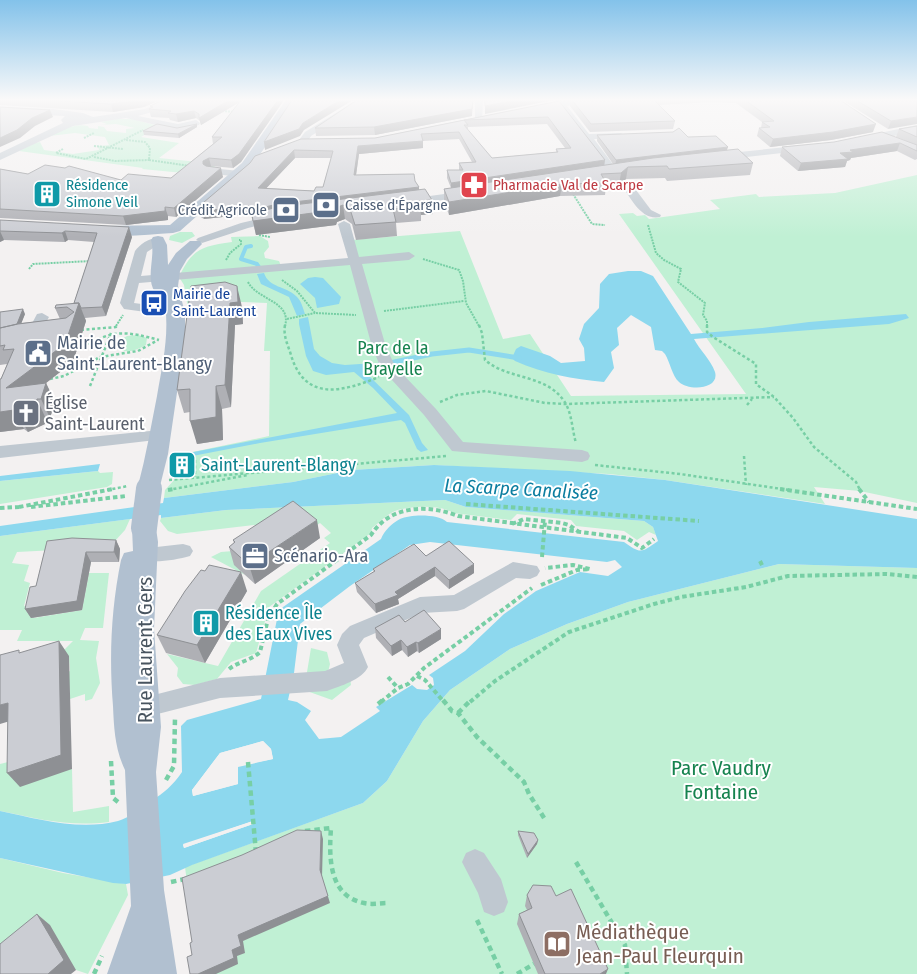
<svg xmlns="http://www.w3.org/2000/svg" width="917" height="974" viewBox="0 0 917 974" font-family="'Fira Sans Condensed',sans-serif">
	<rect width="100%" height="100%" fill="#f3f1f1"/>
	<path fill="#c0f0d4" d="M117 119H132L155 125 156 128 141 137 179 143 159 158 218 164 204 175 142 169 143 168 19 151 35 143 40 142 44 150 73 154 99 150 98 146 109 145 105 137 75 133 49 136C62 130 74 123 88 126L89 128 98 129V126L104 127 107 131 126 133V129L135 128 116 124 100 125 107 124 101 122 89 124Z
		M917 175V503L860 491 814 487 825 504 665 480 609 474 434 465 352 470 293 482 164 498 165 490 175 479 178 455 269 436 270 351H264L267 303 242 302 188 308 184 285 179 277C192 249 202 246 232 242L231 237 260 236 268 241 269 247 264 253 265 258 279 261 281 266 349 259 351 240 460 231 503 339 530 334 571 396 746 394 619 214 633 213 637 216 645 215 649 219 720 209 710 200 756 194 759 197 835 193Z
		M180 232H192L195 236 182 243 169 240 170 236Z
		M138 335 147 338 146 345C135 351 127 354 115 348L117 342 127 336Z
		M98 471 100 473 113 472 112 484 107 487 0 504V481Z
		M445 500 466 507 644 521 653 527 656 535 649 532 637 540 624 531 576 526 571 520 517 514 511 520 453 513C441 504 408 506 395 511 387 514 379 523 372 528L371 533 269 607 256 653 231 662 217 679 195 685 183 684 177 676 178 668 167 654 218 666 261 591 330 543 324 538 331 533 320 523 310 530 254 525 177 534 168 531 160 521 161 518 226 510Z
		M130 519 125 530 115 541 56 550 17 552 12 563 29 565 24 581 30 583 24 606 32 607 34 610V618L82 610 89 573H109L103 628H85L80 640 99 641 96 658 100 683 92 699 85 701V694L70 699 69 683 66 673 70 671 69 657 53 661 73 641H17L22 630H0V536Z
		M233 551 247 553 235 565 245 575 211 557 221 552Z
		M779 564 917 568V974H194L197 961 185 867 363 803 387 781 423 721 450 690 510 649 567 624 628 602Z
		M311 648 327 652 330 664 327 676 306 678Z
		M350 677 351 685 332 700 304 690Z
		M20 759 72 769 73 812 109 806V822C69 827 39 819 0 811V764Z
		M0 858 63 873 126 884 128 895 88 974 76 970 0 966Z"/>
	<path fill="#8dd8ee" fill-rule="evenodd" d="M628 271H641L653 276 691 334 762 328 809 322 906 314 909 318 889 324 694 339C699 349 711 360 715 372 720 390 688 391 679 382 672 376 670 362 665 354L662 351 655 350 651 327 631 315 617 328 619 345 611 352 614 368 604 382C573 379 544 374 515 361L512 358 516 349 521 346 550 356 561 363 585 361 584 348 579 339 584 324 599 308 600 284 609 274Z
		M264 273C269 288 286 286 296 296 301 300 303 308 305 314L297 316 289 297 261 284 257 274Z
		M315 277 323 278 341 297 339 304 317 308 315 298 300 284 308 278Z
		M308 317 314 349 320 356 332 363 345 365 375 363 378 367 376 369 365 372 409 415 422 443 428 450 421 452 417 449 405 423 401 420 260 443 177 459 178 455 397 413 373 388 354 372 326 375 313 371 306 356 299 324V319Z
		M100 464 98 471 0 481V476Z
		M434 465 570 471 665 480 917 519V568L779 564 628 602 567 624 510 649 450 690 423 721 387 781 363 803 192 865 170 875 126 884 113 883 0 858V811C38 819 79 831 118 821 129 818 142 808 151 801 164 793 173 785 182 772L181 726 187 720 261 699 278 614 283 607 381 539C384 531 392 523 400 519 411 514 439 514 447 522L624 542C641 554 641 553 658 541L653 527 644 521 466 507 445 500 226 510 161 518V515L0 536V526L163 503 164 498 293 482 352 470ZM430 542 607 562 615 560 622 567 608 576 580 572 536 591 504 614 465 651 429 675 433 678 434 685 427 690 417 689 412 685 376 707 380 711 341 737 319 739 305 720 311 711 297 702 288 700 294 673 300 624 350 586 410 545ZM263 741 271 749 273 759 238 767V784L193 796 192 790 220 753ZM253 821V824L184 848 183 844Z"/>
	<path fill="#f3f1f1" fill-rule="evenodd" d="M263 741 271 749 273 759 238 766V784L193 796 192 790 220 753ZM262 744 269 750 270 757 237 764 236 782 195 793 194 791 221 755Z
		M253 821V824L184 848 183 845Z"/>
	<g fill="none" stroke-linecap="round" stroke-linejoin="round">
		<path stroke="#8dd8ee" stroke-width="4" d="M251 246 246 247 241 259 257 264 261 270"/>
		<path stroke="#8dd8ee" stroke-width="5" d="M371 367 432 354 469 350 519 358"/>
		<path stroke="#77cfa5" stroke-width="2" stroke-dasharray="2 1" stroke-linecap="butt" d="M222 111 236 112
			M84 138 94 133
			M126 140 145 142 150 148 149 160 190 166
			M94 146 123 149
			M63 149 56 153 86 159 143 130
			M94 157 115 161 149 160
			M573 194 592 224 605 225
			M648 225 656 253 664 260 681 269 678 282 705 303 703 315 707 321V326
			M259 235 270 237
			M423 259 459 270 463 281 466 303 479 326
			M226 260 230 253 241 244V240H239
			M29 269 33 264 91 261
			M282 280 297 291 315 313 356 315
			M248 282C257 300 292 301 285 326
			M384 311 464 301
			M287 319 315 313
			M116 326 123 315"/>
		<path stroke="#77cfa5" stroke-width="2.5" stroke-dasharray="3 2.5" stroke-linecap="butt" d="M285 325C283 336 288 345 291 355 305 402 342 392 379 377
			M479 325 482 333 485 360C508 380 546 374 564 401 572 412 572 430 576 443
			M707 325V332L713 337 756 364V384L774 397 793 418 814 447 856 482 860 490
			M81 330 116 327 117 325
			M84 348C111 328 129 332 159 340
			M50 379 64 376 100 357 138 351 158 340
			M90 386 111 333
			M440 402 457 395 486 391 545 403 566 404 774 397
			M747 405 752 399
			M744 456 746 485
			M195 460V477
			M595 465 680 474 789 490
			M169 480 447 456
			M107 490 128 486
			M168 490 248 475"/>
		<path stroke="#77cfa5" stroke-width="4" stroke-dasharray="4.5 3" stroke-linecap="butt" d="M780 489 917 509
			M859 489 869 502
			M168 490 174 489
			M466 504 699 521
			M19 507 113 489
			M31 507 126 496
			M0 508 19 507
			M512 524 524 519 562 523 569 525 579 532
			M760 561 763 567
			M541 585 577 570 590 569 573 565 545 568
			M229 669C238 662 252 660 260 652L268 619 277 604 371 535C390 505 428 504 458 516L627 538 642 548 654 539
			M417 676 425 680 444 702
			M388 677 398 688
			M381 702 398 688 408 684 424 668 532 588
			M470 702 495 681 569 632 654 604 681 597 746 587 788 576 887 574 917 577"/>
		<path stroke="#77cfa5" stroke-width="4.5" stroke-dasharray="5.5 4" stroke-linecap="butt" d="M443 700 452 711 458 713 477 737 524 782 529 794 546 821
			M378 704 383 700
			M458 713 471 700
			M111 761 113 798 118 802
			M248 762 256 853
			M166 780 174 766 175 718
			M305 831 331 828C329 856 328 896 364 903 372 905 380 903 388 903
			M576 862 625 945 627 974
			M171 882 185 879
			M477 920 502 974
			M94 974 102 956
			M517 974 534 964"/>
		<path fill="#bfc8d0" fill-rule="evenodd" d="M166 100H177L159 110 138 116 178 124 196 120 200 123 199 125 178 130 126 118 73 126 0 160V153L63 123 61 120 65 116 0 113V107L53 109 83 113 93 117 145 109Z
			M357 100H367L311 136 307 142H301L299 140 305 132Z
			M475 100H483L482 121 475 119Z
			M569 100H595L567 106 589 134 621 133 626 136 621 139H594L615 167 613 169H607L559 107 537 109 533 107 537 105Z
			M917 125V131L866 142 861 139 866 136Z
			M806 145 811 148 809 150 720 160 715 157 720 154Z
			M211 168 239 171 244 174 239 177 208 173 206 171Z
			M626 181 630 182 651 210 661 215 660 217C641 221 630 197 621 184Z
			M466 191 471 194 470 196 408 205 403 202 408 199Z
			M275 215 279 216 281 218 279 220 248 228 202 243 196 240 198 238 241 223Z
			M344 221 350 224 359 257 409 252 415 256 409 260 362 264 386 347 395 366 436 409 463 442 582 450 588 452 590 456 588 460 582 462 452 451 424 415 381 368 372 347 350 265 139 283 134 303 172 308 174 311 167 315 124 309 120 303 135 251C141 243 152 236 162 239L164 241 147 252 141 276 348 258 338 224Z
			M42 313 49 317 38 337 0 348V340L28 331 37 314Z
			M150 431 156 432 158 436 156 440 0 458V446Z
			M183 544 190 546 193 551 190 556C176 560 153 564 139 559L136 554 139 549Z
			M513 562 537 566 540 571 537 576 530 579 516 578 464 609 457 611 422 613 364 638 359 645 368 667C362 680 340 686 327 691L220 698 146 717 138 714 135 707 138 700 146 697 220 678 325 671 344 663 337 645 342 634 350 626 420 597 454 595Z
			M475 849 484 853 501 879 508 902 504 912 494 916 484 912 478 893 462 862 466 853Z"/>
		<path fill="#b1c0d0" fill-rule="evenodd" d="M286 100H297L250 169 180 231 173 233C148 234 120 239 96 233L94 230 96 227 101 226 170 225 242 163Z
			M158 236 163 237 167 245 168 265 176 253 190 241H200L202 244 187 259 180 271 178 286 185 313V338L168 454 160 486 157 492 149 494 141 492 138 486C146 456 151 426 157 396 163 361 171 329 163 293L155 292C145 278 156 256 151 240L153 237Z
			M144 519 152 522 156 528 158 542 154 629 161 727 156 772 164 890 177 974H107L131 906 125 770C115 749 114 729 113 706 109 657 111 609 121 560L124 553 133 551 132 528 136 522Z"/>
		<path stroke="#77cfa5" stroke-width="4" stroke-dasharray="4.5 3" stroke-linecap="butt" d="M542 557 545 521"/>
		<path stroke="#b1c0d0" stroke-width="20" d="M149 490V486"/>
		<path stroke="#b1c0d0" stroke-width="26" d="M144 528 149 489"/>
	</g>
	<path fill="#afb0b5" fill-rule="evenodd" d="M0 100H160L144 107 113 112 0 105Z
		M163 100H284L241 162 233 168 211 166 210 167 223 177 176 217 168 216V220L126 225 0 218V169L28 174 121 180 171 178 213 144 212 137 240 102 201 125 200 121 196 118 178 122 170 120 169 118 151 117 149 109 151 108 150 106Z
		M571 100H840L873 132 831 140 770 147 757 136 759 128H761L762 122 736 103 710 102 659 105 675 121 673 129 590 132 570 106Z
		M842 100H917L888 129Z
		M559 101 604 165 613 164 597 141V135L688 137 727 150 753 163 750 175 667 181 665 178 626 179 619 185 606 186 605 195 560 196 449 215 444 201V189L451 188 447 178V170H459V163L472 162 459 139 423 141V148L359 154 356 175 415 181 419 190 433 214 421 215V221L396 223 397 236 356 240 352 224 345 219 337 222 336 225 256 235 251 214 204 219 199 216 197 208 250 163 255 156 375 138ZM547 124 565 148 556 149V152L492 158 468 130V127ZM295 158H331L323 187 314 191 266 188Z
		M472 116 375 135 316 136 315 128Z
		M917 126V159L915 160 897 151 851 158 850 160 847 161 845 167 798 171 780 156 782 147 904 140 896 137 899 129Z
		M197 127 179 138 144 135 143 131 177 128Z
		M0 220 132 237 106 316 85 318 86 321 73 362 46 383 55 402 50 418 46 419 45 424 28 432 24 429 0 432V379H1L7 364 0 365V312L25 314 21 323 60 319 55 308 74 303 94 242 68 240 65 242 4 240 0 242Z
		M242 307 243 324 235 325 231 407 222 409 223 440 197 444 190 412 184 413 177 390Z
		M320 538 255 584 234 565 229 547 234 543 233 540Z
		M116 540 120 549 119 562H91L82 610 31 618 25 609 36 586 47 541Z
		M426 556 474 573 449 589 435 576 398 599 399 604 376 613 357 592 355 583 374 572 373 569Z
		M205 571 247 591 205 663 166 653 157 635Z
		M405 622 441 639 419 653 417 651 408 657 402 650 392 656 376 638 375 628Z
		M518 831 538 840 537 844 527 858 518 835Z
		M527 895 556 896 606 974H538L517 924 519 914 527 910 525 906Z"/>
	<path fill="#8e9094" d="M139 100H160L144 107 113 112 111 104Z
		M229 100H243L201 125 199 118Z
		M278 100H284L241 162 233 168 231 160Z
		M340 100H353L304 130 300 136 265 150 264 142 303 123Z
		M473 100 472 116 375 135 374 127Z
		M516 100H554L485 114V106Z
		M50 110 53 117 35 126 20 138 0 147V138L32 118Z
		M194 111 196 118 178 122 176 114Z
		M917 117V124L888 129 891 121Z
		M197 124V127L179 138 178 134Z
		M876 124 873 132 831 140 770 147 773 139Z
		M423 141V148L359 154 355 182 354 175 358 146Z
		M900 143 897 151 851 158 850 160 847 161 845 167 798 171 801 163 840 153 850 150Z
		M728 147 726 153 615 166 616 160Z
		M294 150 295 158 259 196 258 188Z
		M209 158 211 166 205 169 203 164V161Z
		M605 160 604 168 451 190V183Z
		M628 167 626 179 619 185 621 173Z
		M221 168 223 177 176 217 174 208Z
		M562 184 560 196 449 215V202Z
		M419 187V195L252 218 250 211 277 204Z
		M432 200 433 214 421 215 420 207 418 201Z
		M343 205 345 219 337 222 336 225 256 235 253 221 335 208Z
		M249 206 251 214 204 219 203 211Z
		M165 207 168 216V220L126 225 123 216Z
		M129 227 132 237 106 316 102 307Z
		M0 231 4 240 0 242Z
		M65 231 68 240 65 242 62 233Z
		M237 286 242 307 243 324 235 325 231 407 225 385 230 303Z
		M79 303 86 321 73 362 46 383 55 402 50 418 41 399 6 388 65 344Z
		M23 309 25 314 18 332 0 334Z
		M216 386 222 409 223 440 197 444 190 421Z
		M37 399 46 419 45 424 28 432 18 413Z
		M14 410 24 429 0 432V412Z
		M317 520 320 538 255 584 249 565Z
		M116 540 120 549 119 562 114 552Z
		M86 552 91 562 82 610 31 618 25 609Z
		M474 564V573L449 589V580Z
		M435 567V576L398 599 399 604 376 613 375 604Z
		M241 572 247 591 205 663 197 645Z
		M441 629V639L419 653 418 643Z
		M401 640 402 650 392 656 391 646Z
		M59 641 69 656 72 769 20 787 7 773Z
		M416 642 417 651 408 657 407 647Z
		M8 703 20 718 0 724V705Z
		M321 831 323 839 322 877 330 903 243 941 245 953 237 956 238 964 216 974H198L232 950 238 935 320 870Z
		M538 840 537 844 527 858 528 854Z
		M37 914 50 925 76 970 71 974H48Z
		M608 969 606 974H600Z"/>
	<path fill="#cbcdd3" stroke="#8e9094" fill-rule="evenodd" d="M41 100H139L111 104Z
		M163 100H229L199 118V114L194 111 176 114 168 113 171 111 149 109 153 107 150 106Z
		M241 100H278L239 154 231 160 209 158 203 161V164L206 166 221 168 174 208 165 207V211L123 216 0 209V169L28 174 45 165 65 168 69 166 121 180 128 174 171 178 222 137H212Z
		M292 100H340L303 123 299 129 264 142Z
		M357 100H473L472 109 374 127 315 128Z
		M485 100H516L485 106Z
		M572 100H654L675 121 591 124Z
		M745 100H840L876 124 833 132 773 139 759 128 770 127 762 122 774 121Z
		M856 100H917V117L891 121Z
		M559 101 605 160 451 183 447 170H463L459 163 476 162 459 132 421 134 423 141 358 146 354 175 414 174 415 181 419 187 277 204 250 211 249 206 203 211 197 208 250 163 255 156 301 139 375 138ZM548 117 571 148 556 149 558 152 492 158 464 125H468L464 120ZM294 150 333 151 323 187H316L314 191 258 188Z
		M0 107 50 110 32 118 17 130 0 138Z
		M157 124 177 128 197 124 178 134 143 131Z
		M917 126V137L899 129Z
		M679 128 688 137 716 136 728 147 616 160 597 135 673 132Z
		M882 132 917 145V151L900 143 850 150 853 152 840 153 848 159 801 163 782 147 834 142Z
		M738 149 753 163 669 169 667 166 628 167 621 173 601 174 606 183 562 184 449 202 444 189 653 158Z
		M425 189 432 200 418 201 420 207 393 209 396 222 355 225 350 209 343 205 335 208V210L253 221 252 214 277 207Z
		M0 220 129 227 102 307 81 308 79 303H74L97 233 65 231 62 233 0 231Z
		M225 282 237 286 238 302 230 303 225 385 216 386V417L190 421V389L177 390 191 286Z
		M79 303 65 344 6 388 46 383 41 399H37L36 405 18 413 14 410 0 412V379H1L14 349 3 350 5 345 0 346V328L18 324 66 318 74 312 67 307 55 308 56 305Z
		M23 309 17 324 0 328V312Z
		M293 501 317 520 249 565 229 547 235 542 233 540Z
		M72 538 116 540 114 552H86L77 601 25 609 30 587 36 586 47 541Z
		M449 541 474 564 449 580 435 567 395 592 398 595 375 604 355 583 375 571 373 569 414 544 426 556Z
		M209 565 241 572 197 645 157 635 185 591 201 570 205 571Z
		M424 610 441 629 418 643 416 642 407 647 401 640 391 646 375 628 399 615 405 622Z
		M59 641 61 755 7 773 8 703 0 705V655L19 650V653Z
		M297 830 321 831 320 870 328 896 238 935 241 946 232 950 234 958 198 974H190L187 957 192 955 190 943 192 942 182 878 242 855Z
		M518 831 534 833 538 840 528 854Z
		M533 885 551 886 556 896 571 889 608 969 600 974H545L519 914 532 908 527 895Z
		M37 914 64 960 48 974H0V944Z"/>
	<linearGradient id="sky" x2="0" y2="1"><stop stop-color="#83c2ea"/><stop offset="0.42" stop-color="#faf9f9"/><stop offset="1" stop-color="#faf9f9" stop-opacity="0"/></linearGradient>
	<rect width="917" height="237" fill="url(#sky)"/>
	<defs>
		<symbol id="pharmacy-square" viewBox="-11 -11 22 22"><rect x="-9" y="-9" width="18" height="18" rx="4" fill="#e0444e" stroke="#fff"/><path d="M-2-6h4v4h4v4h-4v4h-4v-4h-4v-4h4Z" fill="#fff"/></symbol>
		<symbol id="building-square" viewBox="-11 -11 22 22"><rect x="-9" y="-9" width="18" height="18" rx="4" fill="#0f9aa8" stroke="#fff"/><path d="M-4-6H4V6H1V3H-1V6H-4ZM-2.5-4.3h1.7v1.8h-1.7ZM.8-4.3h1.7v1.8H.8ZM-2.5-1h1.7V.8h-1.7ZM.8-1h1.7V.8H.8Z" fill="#fff"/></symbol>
		<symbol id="bank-square" viewBox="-11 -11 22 22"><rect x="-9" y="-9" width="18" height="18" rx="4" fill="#5c6f8a" stroke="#fff"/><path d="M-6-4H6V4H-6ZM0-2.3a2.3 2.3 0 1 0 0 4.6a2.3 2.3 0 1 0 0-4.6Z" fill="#fff"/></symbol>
		<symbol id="bus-square" viewBox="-11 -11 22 22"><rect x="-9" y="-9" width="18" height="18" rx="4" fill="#1a4fb4" stroke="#fff"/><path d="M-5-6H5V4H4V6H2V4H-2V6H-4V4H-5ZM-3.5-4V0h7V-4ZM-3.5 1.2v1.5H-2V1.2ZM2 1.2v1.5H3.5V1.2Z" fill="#fff"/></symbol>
		<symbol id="civic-square" viewBox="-11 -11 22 22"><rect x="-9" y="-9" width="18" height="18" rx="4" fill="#5c6f8a" stroke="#fff"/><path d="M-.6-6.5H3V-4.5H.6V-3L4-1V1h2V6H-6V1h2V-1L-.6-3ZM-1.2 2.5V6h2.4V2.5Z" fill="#fff"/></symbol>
		<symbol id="church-square" viewBox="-11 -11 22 22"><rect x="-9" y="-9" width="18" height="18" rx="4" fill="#6b7280" stroke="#fff"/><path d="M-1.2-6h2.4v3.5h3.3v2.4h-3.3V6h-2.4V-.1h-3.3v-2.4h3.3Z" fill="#fff"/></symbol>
		<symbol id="office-square" viewBox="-11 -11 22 22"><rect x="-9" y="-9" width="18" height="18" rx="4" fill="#5c6f8a" stroke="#fff"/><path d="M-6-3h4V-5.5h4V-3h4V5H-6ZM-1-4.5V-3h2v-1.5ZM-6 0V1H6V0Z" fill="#fff"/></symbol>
		<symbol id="library-square" viewBox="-11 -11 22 22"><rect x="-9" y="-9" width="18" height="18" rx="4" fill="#8d6e63" stroke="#fff"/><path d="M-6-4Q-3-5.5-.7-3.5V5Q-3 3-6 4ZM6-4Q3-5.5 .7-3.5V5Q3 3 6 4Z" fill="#fff"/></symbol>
	</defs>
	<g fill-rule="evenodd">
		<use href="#pharmacy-square" x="458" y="169" width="32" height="32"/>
		<use href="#building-square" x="31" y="178" width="32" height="32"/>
		<use href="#bank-square" x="310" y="189" width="32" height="32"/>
		<use href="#bank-square" x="270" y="194" width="32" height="32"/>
		<use href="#bus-square" x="138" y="287" width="32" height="32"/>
		<use href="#civic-square" x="22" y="337" width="32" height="32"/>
		<use href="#church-square" x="10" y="397" width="32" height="32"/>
		<use href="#building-square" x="166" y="449" width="32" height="32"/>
		<use href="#office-square" x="239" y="540" width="32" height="32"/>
		<use href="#building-square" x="190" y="607" width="32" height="32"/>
		<use href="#library-square" x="541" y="928" width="32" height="32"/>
	</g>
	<g text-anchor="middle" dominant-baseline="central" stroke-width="4" stroke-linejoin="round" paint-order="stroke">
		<g font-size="15" fill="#0d838f" stroke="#fff" text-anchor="start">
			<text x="66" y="185">Résidence<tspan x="66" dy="17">Simone Veil</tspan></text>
		</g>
		<g font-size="15" fill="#be3a42" stroke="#fff" text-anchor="start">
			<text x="493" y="185">Pharmacie Val de Scarpe</text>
		</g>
		<g font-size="15" fill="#4e5e75" stroke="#fff" text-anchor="start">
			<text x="345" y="205">Caisse d'Épargne</text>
			<text x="267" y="210" text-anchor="end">Crédit Agricole</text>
		</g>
		<g font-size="15" fill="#164399" stroke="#fff" text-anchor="start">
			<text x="173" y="294">Mairie de<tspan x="173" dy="17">Saint-Laurent</tspan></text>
		</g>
		<g font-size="18" fill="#4e5e75" stroke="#fff" text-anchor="start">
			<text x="57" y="343">Mairie de<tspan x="57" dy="21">Saint-Laurent-Blangy</tspan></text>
			<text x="274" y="556">Scénario-Ara</text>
		</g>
		<g font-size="18" fill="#16834f" stroke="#fff">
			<text x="393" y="348">Parc de la<tspan x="393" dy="21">Brayelle</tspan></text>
		</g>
		<g font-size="18" fill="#5b616d" stroke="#fff" text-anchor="start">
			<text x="45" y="403">Église<tspan x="45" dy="21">Saint-Laurent</tspan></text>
		</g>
		<g font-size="18" fill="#0d838f" stroke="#fff" text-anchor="start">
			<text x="201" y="465">Saint-Laurent-Blangy</text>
			<text x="225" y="613">Résidence Île<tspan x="225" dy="21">des Eaux Vives</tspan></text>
		</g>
		<g font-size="19" font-style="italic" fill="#0c7ea0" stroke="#fff">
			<text transform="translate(521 489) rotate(3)">La Scarpe Canalisée</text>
		</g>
		<g font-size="21" fill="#48545f" stroke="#fff">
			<text transform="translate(145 650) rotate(-90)">Rue Laurent Gers</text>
		</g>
		<g font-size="21" fill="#16834f" stroke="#fff">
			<text x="721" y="768">Parc Vaudry<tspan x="721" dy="24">Fontaine</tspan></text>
		</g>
		<g font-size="21" fill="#785e54" stroke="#fff" text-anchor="start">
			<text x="576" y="932">Médiathèque<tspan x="576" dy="24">Jean-Paul Fleurquin</tspan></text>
		</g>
	</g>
</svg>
